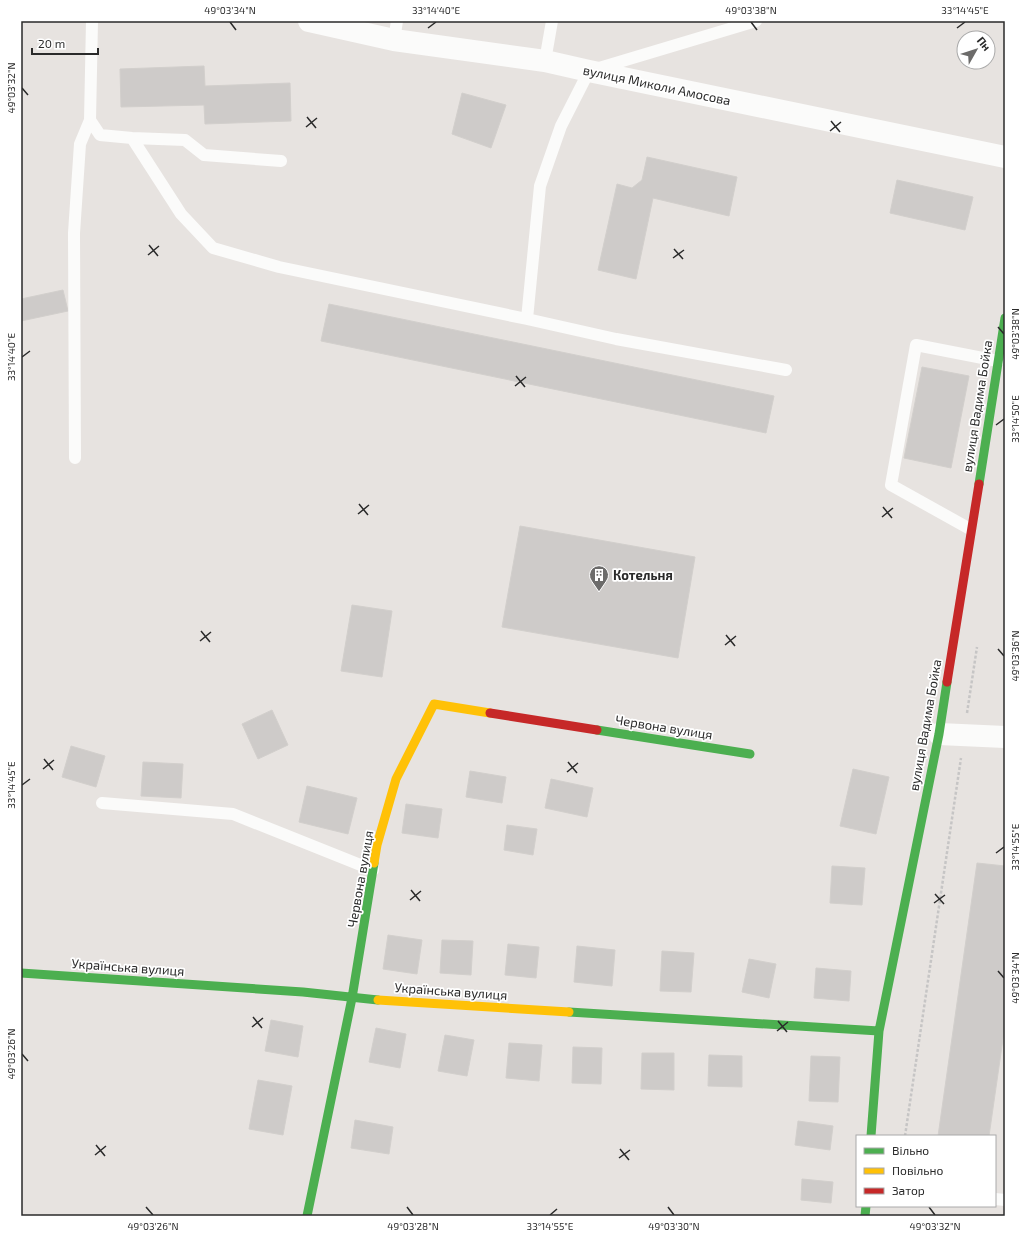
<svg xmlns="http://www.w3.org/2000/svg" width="1026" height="1237" viewBox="0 0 1026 1237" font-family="'Exo 2',sans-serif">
	<rect width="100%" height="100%" fill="#e7e3e0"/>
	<path fill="#cecbc9" stroke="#d2cfcc" d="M204 66 205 86 290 83 291 121 205 124 204 105 121 107 120 69Z
		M462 93 506 105 491 148 452 134Z
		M647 157 737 177 729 216 653 198 636 279 598 270 617 184 632 188 642 180Z
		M897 180 973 197 965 230 890 213Z
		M63 290 68 311 21 321V299Z
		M329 304 774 396 766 433 321 341Z
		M922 367 969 376 951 468 904 458Z
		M520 526 695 557 678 658 502 627Z
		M352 605 392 611 382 677 341 671Z
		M272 710 288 745 258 759 242 724Z
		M71 746 105 756 96 787 62 777Z
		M143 762 183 764 181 798 141 796Z
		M853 769 889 777 876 834 840 826Z
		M470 771 506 777 502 803 466 797Z
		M551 779 593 788 587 817 545 808Z
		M307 786 357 798 348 834 299 822Z
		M406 804 442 809 438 838 402 833Z
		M507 825 537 829 533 855 504 850Z
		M977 863 1005 866V1025L989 1136H938Z
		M832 866 865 868 862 905 830 903Z
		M388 935 422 940 417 974 383 969Z
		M442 940 473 941 471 975 440 973Z
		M508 944 539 947 536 978 505 975Z
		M577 946 615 950 612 986 574 982Z
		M662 951 694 953 691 992 660 991Z
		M749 959 776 964 769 998 742 992Z
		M816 968 851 971 849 1001 814 998Z
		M271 1020 303 1026 298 1057 265 1051Z
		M376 1028 406 1034 400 1068 369 1062Z
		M445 1035 474 1040 467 1076 438 1071Z
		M509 1043 542 1045 539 1081 506 1078Z
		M573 1047 602 1048 601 1084 572 1083Z
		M642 1053H674V1090L641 1089Z
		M709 1055 742 1056V1087L708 1086Z
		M811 1056 840 1057 838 1102 809 1101Z
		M258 1080 292 1086 283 1135 249 1129Z
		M355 1120 393 1127 389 1154 351 1148Z
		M798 1121 833 1126 830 1150 795 1145Z
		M802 1179 833 1182 831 1203 801 1200Z"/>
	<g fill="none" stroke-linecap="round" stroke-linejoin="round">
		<path stroke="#c6c5c5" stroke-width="2.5" stroke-dasharray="3 2" stroke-linecap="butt" d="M967 713 977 647
			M905 1136 961 758"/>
		<path stroke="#fbfbfa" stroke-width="12" d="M92 21 90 120 100 135 132 138 185 140 204 155 281 161
			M756 21 589 71 561 126 540 186 527 319 616 339 786 370
			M394 40 397 21
			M545 61 552 21
			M132 138 181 214 213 248 279 267 527 319
			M75 458 74 233 80 144 90 120
			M970 529 891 485 916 345 998 361
			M102 803 233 814 373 870
			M995 1199 1005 1200"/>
		<path stroke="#fbfbfa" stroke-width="22" d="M309 21 394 40 545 61 589 71 1005 157
			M939 734 1005 737"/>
		<path stroke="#4caf50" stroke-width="9" d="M979 484 1005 318
			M597 730 750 754
			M21 973 303 992 378 1000
			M569 1012 879 1031
			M871 1136 879 1031 939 734 947 682
			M307 1216 352 998 374 863
			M865 1216 866 1206"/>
		<path stroke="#ffc107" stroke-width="9" d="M374 863 377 845 396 779 434 704 490 713
			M378 1000 569 1012"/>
		<path stroke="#c62828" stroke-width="9" d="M947 682 979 484
			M490 713 597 730"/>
	</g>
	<path fill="none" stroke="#2a2a2a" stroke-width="1.5" d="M230 22 236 30M751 22 757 30M428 28 436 22M957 28 965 22M22 88 28 95M307 117 316 128M831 121 840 132M306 127 317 118M830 131 841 122M149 245 158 256M674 249 683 259M148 255 159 246M673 258 684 250M998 327 1004 334M22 357 30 351M516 376 525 387M515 386 526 377M996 425 1004 419M359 504 368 515M883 507 892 518M358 514 369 505M882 517 893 508M201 631 210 642M726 635 735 646M200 641 211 632M725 645 736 636M998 649 1004 656M44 759 53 770M568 762 577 773M43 769 54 760M567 772 578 763M22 785 30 779M996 853 1004 847M411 890 420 901M935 894 944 904M410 900 421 891M934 903 945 895M998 971 1004 978M253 1017 262 1028M778 1021 787 1032M252 1027 263 1018M777 1031 788 1022M22 1054 28 1061M96 1145 105 1156M620 1149 629 1160M95 1155 106 1146M619 1158 630 1150M146 1207 153 1215M407 1207 413 1215M668 1207 674 1215M929 1207 935 1215M550 1215 557 1209"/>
	<defs>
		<symbol id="building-pin" viewBox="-11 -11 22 30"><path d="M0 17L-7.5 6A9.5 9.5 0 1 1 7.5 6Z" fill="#6c6b6a" stroke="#fff"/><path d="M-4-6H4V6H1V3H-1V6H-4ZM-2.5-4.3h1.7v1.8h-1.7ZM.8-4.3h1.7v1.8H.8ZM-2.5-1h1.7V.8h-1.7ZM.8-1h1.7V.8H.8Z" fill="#fff"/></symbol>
	</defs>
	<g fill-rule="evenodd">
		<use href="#building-pin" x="588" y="564" width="22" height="30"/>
	</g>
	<g text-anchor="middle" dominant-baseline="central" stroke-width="3.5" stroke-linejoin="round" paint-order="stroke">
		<g font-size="13" fill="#2a2a2a" stroke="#fff">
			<text transform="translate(657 85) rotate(12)">вулиця Миколи Амосова</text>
			<text transform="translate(977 406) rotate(-81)">вулиця Вадима Бойка</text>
			<text transform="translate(925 725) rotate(-80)">вулиця Вадима Бойка</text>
			<text transform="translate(664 727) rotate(9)">Червона вулиця</text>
			<text transform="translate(360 879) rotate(-80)">Червона вулиця</text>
			<text transform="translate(128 967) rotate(4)">Українська вулиця</text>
			<text transform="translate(451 991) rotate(4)">Українська вулиця</text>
		</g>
		<g font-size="13" font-weight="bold" fill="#2a2a2a" stroke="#fff" text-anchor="start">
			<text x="613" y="575">Котельня</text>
		</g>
	</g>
	<rect width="1026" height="1237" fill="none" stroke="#ffffff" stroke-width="44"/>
	<rect x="856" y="1135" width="140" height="72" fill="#ffffff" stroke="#aaaaaa"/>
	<rect x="864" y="1148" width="20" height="6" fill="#4caf50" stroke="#aaaaaa"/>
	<text x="892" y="1155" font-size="12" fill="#2a2a2a">Вільно</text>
	<rect x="864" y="1168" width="20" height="6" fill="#ffc107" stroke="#aaaaaa"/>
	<text x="892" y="1175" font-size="12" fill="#2a2a2a">Повільно</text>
	<rect x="864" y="1188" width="20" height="6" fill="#c62828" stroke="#aaaaaa"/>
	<text x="892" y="1195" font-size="12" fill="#2a2a2a">Затор</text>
	<g transform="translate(976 50) rotate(51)"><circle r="19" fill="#ffffff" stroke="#aaaaaa"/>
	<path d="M0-3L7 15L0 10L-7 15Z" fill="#6c6b6a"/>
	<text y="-6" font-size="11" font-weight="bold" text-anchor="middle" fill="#2a2a2a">Пн</text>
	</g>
	<path d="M32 48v6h66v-6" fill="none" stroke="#2a2a2a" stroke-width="2"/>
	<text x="38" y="48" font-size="12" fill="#2a2a2a" stroke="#ffffff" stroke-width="3" paint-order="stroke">20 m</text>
	<rect x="22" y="22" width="982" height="1193" fill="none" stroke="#2a2a2a" stroke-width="1.5"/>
	<g font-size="10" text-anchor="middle" fill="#2a2a2a">
		<text x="230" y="14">49°03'34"N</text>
		<text x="436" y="14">33°14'40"E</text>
		<text x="751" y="14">49°03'38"N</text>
		<text x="965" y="14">33°14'45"E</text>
		<text transform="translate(11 88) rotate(-90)" y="4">49°03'32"N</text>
		<text transform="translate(1015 334) rotate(-90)" y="4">49°03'38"N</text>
		<text transform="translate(11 357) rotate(-90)" y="4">33°14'40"E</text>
		<text transform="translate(1015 419) rotate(-90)" y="4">33°14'50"E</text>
		<text transform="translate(1015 656) rotate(-90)" y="4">49°03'36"N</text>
		<text transform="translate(11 785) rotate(-90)" y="4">33°14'45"E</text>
		<text transform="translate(1015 847) rotate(-90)" y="4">33°14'55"E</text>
		<text transform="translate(1015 978) rotate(-90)" y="4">49°03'34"N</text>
		<text transform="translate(11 1054) rotate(-90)" y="4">49°03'26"N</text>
		<text x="153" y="1230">49°03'26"N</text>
		<text x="413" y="1230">49°03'28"N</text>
		<text x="550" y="1230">33°14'55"E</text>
		<text x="674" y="1230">49°03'30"N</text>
		<text x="935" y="1230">49°03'32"N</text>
	</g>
</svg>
